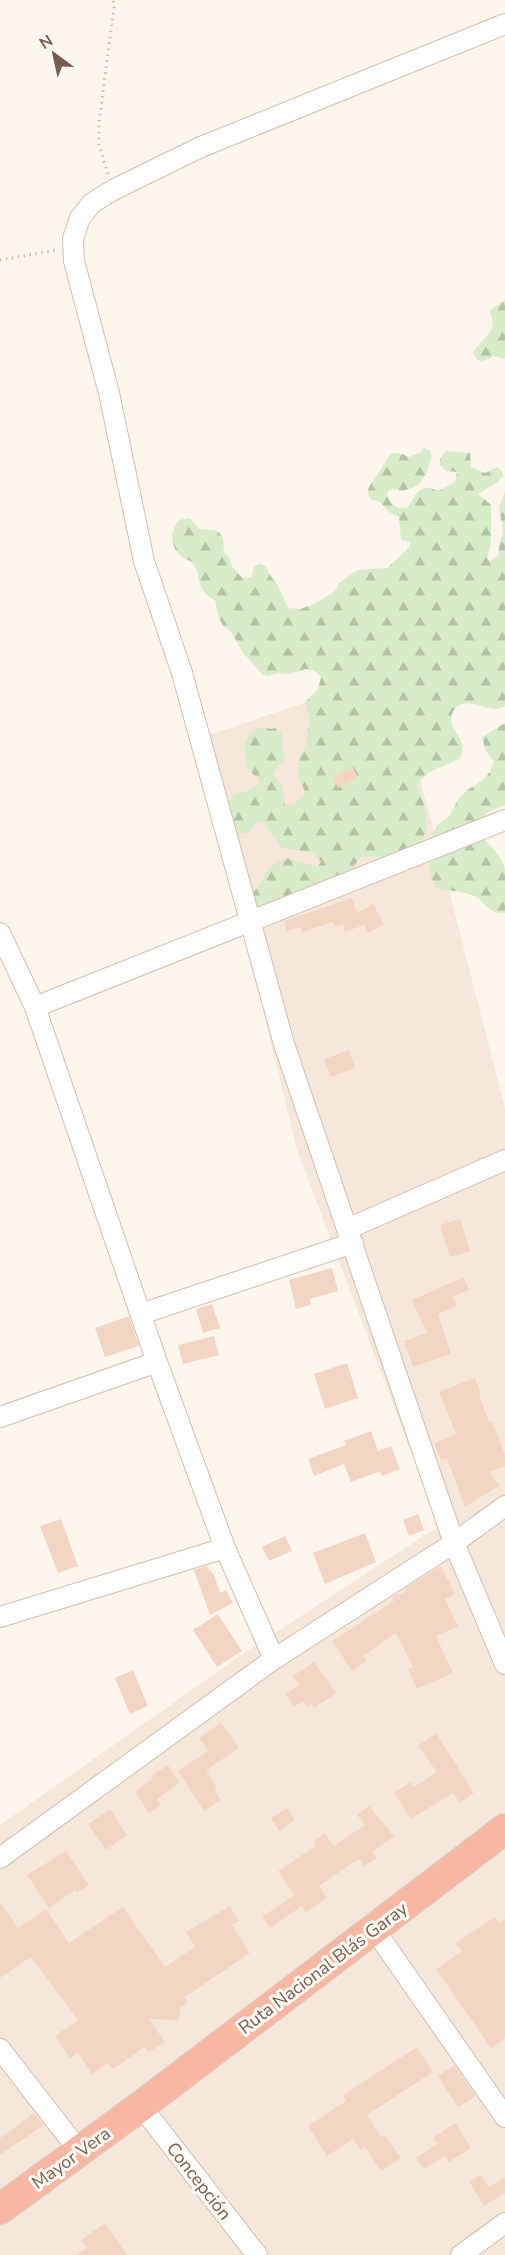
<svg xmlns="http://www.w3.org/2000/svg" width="505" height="2255" viewBox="0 0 505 2255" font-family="'Nunito Sans',sans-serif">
	<defs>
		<pattern id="forest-firs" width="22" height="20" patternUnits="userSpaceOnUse" patternTransform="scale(1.5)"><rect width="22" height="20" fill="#d8ecc9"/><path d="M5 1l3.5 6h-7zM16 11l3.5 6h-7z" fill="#b4c2a5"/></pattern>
	</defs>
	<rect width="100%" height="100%" fill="#fdf6ec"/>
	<path fill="#f5e8da" d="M393 673 505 1108V2255H0V1825L247 1651 439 1526 297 1150 197 739Z"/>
	<path fill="url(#forest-firs)" d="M505 300V359L494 356 483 361 478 360 473 353C478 343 491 336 493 324 493 320 490 315 490 310Z
		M423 448 430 450C433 458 430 461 428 469 424 480 417 488 405 490 397 492 394 486 387 492 388 502 395 509 406 508 414 502 416 487 428 488 432 488 435 490 438 491L455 482 457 472 446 471 440 465V459L446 451 470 453 471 467 485 473 497 467 501 470 503 476 498 482 478 494 491 505C491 520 493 544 487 558L490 561 499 555V544L503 532 499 507 505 491V706C502 707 499 709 496 709 483 709 459 694 452 714 446 732 472 738 459 759L430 772 418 782C418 790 422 797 424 805 434 843 417 845 388 861L379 857H361L358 860 345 881 259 913 250 898 270 867 286 858 317 867 321 862 313 853 280 847 262 821 256 823 248 833H239L232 824 225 805 235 794 248 791 260 784 258 778 248 770 244 743 251 733 263 726 270 729 276 728 282 733 284 759 273 774 283 787 285 805 292 806 304 794V789L298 777 299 759 306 745 309 725V716L305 702 318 689 321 677 314 670 306 669 288 674 277 673 268 676 263 675 243 653 230 630 224 627 219 619 215 600C196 592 202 578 194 565 191 559 187 561 183 558 170 548 169 531 179 520L190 518 200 529 218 531 223 538 224 552 230 558 231 565 242 578 252 577 254 566 262 564C270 569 269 577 276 582L288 608 301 609 318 602 335 591 339 583 353 573 358 570 387 568 410 547V543L401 539 399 517 389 512 380 502 370 499C364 487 373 483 378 474 388 460 388 446 409 457L420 453Z
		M505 723V806C490 809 483 814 477 829 485 842 501 853 505 869 505 882 505 899 505 913 490 915 487 904 476 897 466 891 449 891 437 889 428 874 428 870 432 854 435 844 429 837 436 827 439 822 446 820 450 815 454 808 456 802 462 795 477 780 485 786 494 762L486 751 482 737Z"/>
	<path fill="#f3d5c3" d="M353 767 358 778 338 788 333 776Z
		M352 898 357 913 373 904 384 924 368 933 364 925 345 932 343 924 335 927 333 922 302 932 300 927 287 931 284 921Z
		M349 1050 355 1068 331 1077 324 1059Z
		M460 1219 470 1251 450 1257 440 1225Z
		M332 1268 338 1291 310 1299 311 1305 296 1309 289 1280Z
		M464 1277 469 1290 453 1296 457 1306 438 1314 451 1354 413 1367 404 1341 427 1333 412 1300Z
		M212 1304 220 1328 203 1333 196 1309Z
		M129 1316 139 1346 105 1357 95 1328Z
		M214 1336 219 1355 183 1364 178 1345Z
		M347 1363 358 1398 325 1409 314 1374Z
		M475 1378 481 1394 479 1395 489 1422 492 1421 505 1455V1466L490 1472 499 1486 465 1507 447 1458 441 1460 434 1444 456 1434 439 1392Z
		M371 1431 378 1451 391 1446 400 1469 382 1476 380 1471 351 1482 344 1464 314 1476 308 1459 346 1445 344 1441Z
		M418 1514 424 1530 409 1536 403 1520Z
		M61 1519 78 1566 58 1573 40 1526Z
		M365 1533 376 1562 325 1584 313 1553Z
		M285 1536 292 1551 269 1561 262 1547Z
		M206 1566 214 1575 220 1593 226 1590 233 1603 210 1615 194 1570Z
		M441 1566 455 1594 445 1599 458 1626 436 1636 453 1673 417 1689 408 1669 413 1667 396 1633 363 1656 367 1661 352 1671 332 1641 394 1601 392 1598 406 1591 405 1589Z
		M218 1614 242 1651 217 1667 193 1630Z
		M314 1662 336 1693 314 1708 311 1703 307 1706 303 1701 294 1707 286 1694 299 1685 293 1676Z
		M133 1670 148 1706 130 1714 115 1678Z
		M221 1723 239 1748 206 1770 217 1787 214 1789 221 1800 204 1811 178 1771 208 1751 199 1738Z
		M436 1733 474 1793 460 1803 453 1793 411 1819 394 1793 411 1782 414 1787 437 1772 418 1746Z
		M168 1765 180 1783 157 1799 161 1805 149 1813 135 1792 153 1779 151 1776Z
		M369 1806 394 1836 373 1852 377 1858 364 1866 359 1859 348 1866 319 1886 327 1898 306 1912 302 1906 270 1928 262 1917 294 1895 278 1871 316 1846 313 1841 325 1833 334 1846 365 1825 357 1815Z
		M287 1808 295 1820 279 1831 271 1818Z
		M110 1809 127 1835 106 1850 88 1824Z
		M66 1851 89 1885 77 1893 75 1890 49 1908 27 1875Z
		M0 1902 18 1928 46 1909 69 1943 123 1907 165 1967 195 1947 186 1932 230 1906 239 1921 232 1925 250 1953 185 1997 188 2003 181 2007 179 2020 149 2019 165 2042 149 2052 145 2047 113 2069 108 2063 92 2074 78 2053 70 2058 55 2036 78 2020 31 1957 0 1978Z
		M495 1917 499 1923 505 1919V2038L491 2048 436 1969 462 1951 455 1943Z
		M417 2047 433 2072 367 2115 381 2137 385 2135 401 2158 381 2171 365 2147 361 2150 353 2139 327 2156 308 2126 346 2101 343 2095Z
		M454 2065 476 2096 458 2107 438 2076Z
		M34 2113 44 2125 0 2155V2138Z
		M455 2123 471 2148 449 2162 445 2156 424 2169 416 2158 437 2144 433 2138Z
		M481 2175 489 2187 505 2177V2193L484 2206 469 2182Z
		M105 2223 127 2255H76L87 2248 81 2240Z"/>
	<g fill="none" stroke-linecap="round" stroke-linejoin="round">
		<defs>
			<path id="minor" d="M505 24 201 147 113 190 92 203 80 218 73 239 74 261 109 393 144 561 182 673 284 1044 454 1543 505 1664
				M0 933 35 1007 157 1362 225 1548 274 1659
				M35 1007 505 820
				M347 1229 505 1160
				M141 1314 353 1243
				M0 1417 157 1362
				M0 1617 225 1548
				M0 1858 274 1659 454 1543 505 1506
				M374 1929 505 2117
				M0 2049 80 2152
				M141 2106 257 2255
				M461 2255 505 2223"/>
			<path id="highway" d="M0 2209 141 2106 505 1829"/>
		</defs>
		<use href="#minor" stroke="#d1beb0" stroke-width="22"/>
		<use href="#highway" stroke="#dad1cd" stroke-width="32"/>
		<path stroke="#d9b8a5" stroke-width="3" stroke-dasharray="1.5 4.5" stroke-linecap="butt" d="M108 174 99 145V123L114 7 113 0
			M0 260 57 250"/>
		<use href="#minor" stroke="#fff" stroke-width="20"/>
		<use href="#highway" stroke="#f7b7a3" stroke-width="30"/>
	</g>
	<g text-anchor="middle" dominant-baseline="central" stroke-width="6" stroke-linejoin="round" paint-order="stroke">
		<g font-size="18" fill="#7a5c4d" stroke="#fffaf3">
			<text transform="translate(323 1968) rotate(-37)">Ruta Nacional Blás Garay</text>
			<text transform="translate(71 2158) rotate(-36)">Mayor Vera</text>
			<text transform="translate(199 2181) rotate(52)">Concepción</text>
		</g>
	</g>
	<g transform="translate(54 54) rotate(327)" stroke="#fffaf3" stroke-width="4.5" paint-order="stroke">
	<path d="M0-4.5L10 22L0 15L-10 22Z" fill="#7a5c4d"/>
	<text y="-9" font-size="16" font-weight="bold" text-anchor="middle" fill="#7a5c4d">N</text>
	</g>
</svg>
